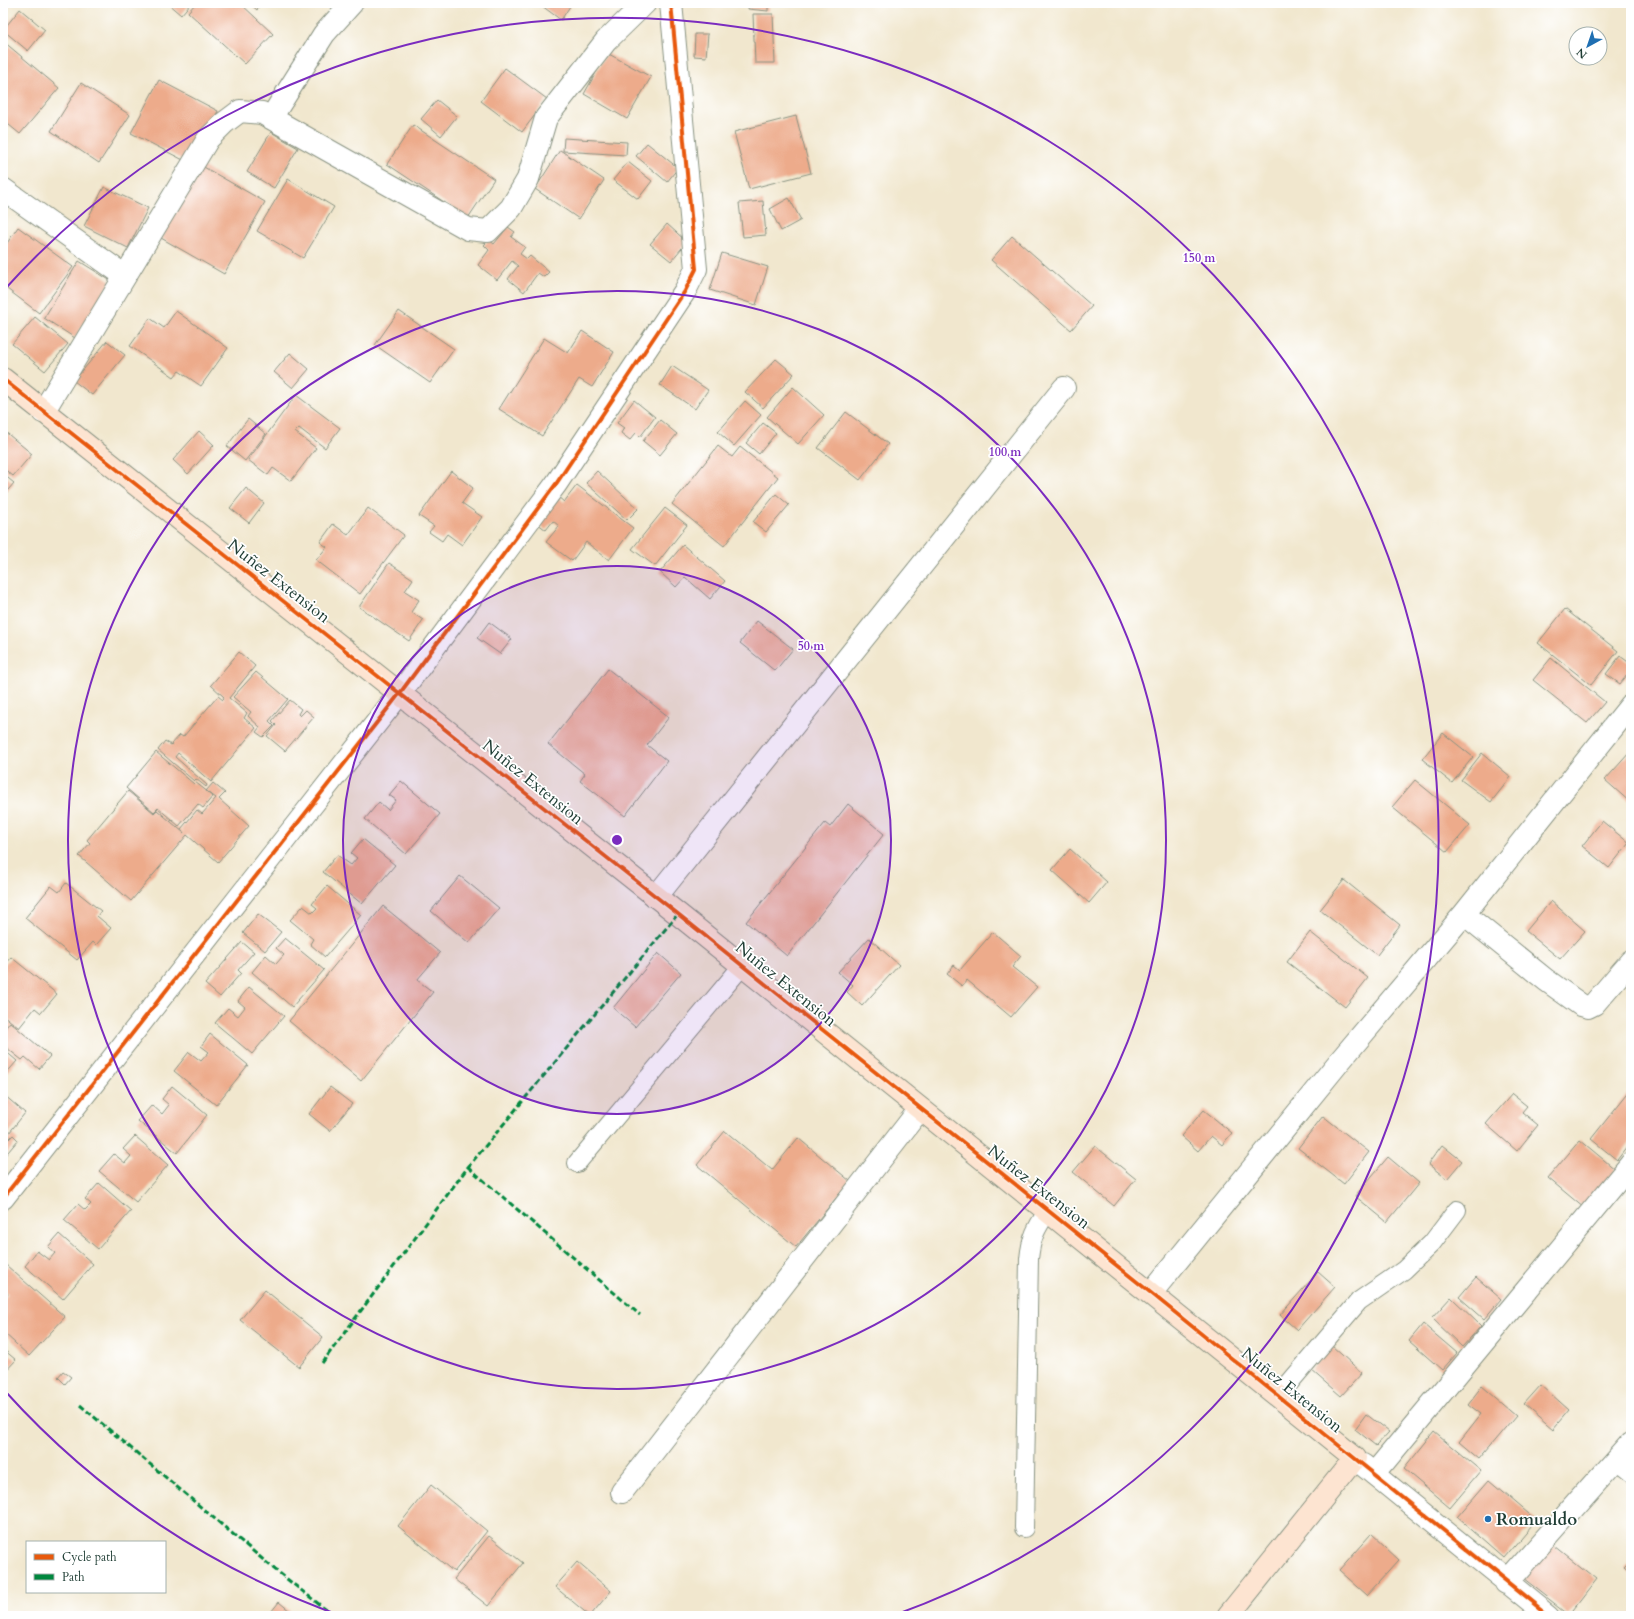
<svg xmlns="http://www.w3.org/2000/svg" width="1634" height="1619" viewBox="0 0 1634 1619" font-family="Cardo,serif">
	<rect width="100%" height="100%" fill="#fff"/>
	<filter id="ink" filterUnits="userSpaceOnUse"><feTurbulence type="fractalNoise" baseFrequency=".025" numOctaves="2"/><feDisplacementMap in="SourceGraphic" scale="8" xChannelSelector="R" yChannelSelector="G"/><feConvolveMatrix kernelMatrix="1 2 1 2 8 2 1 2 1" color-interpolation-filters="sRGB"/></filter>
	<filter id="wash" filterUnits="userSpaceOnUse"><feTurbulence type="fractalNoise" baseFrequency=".012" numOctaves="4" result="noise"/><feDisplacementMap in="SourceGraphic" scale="16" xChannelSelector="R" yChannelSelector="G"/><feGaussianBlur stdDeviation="0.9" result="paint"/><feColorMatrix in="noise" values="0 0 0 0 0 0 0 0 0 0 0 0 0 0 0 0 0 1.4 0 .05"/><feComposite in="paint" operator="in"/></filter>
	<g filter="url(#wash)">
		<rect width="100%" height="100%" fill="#f1e7ce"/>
		<g id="blocks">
			<path fill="#edab8b" d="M167 3H191L181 15Z
				M196 3H240L273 34 245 64 188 12Z
				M249 3H262L257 10Z
				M538 3H572L561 20Z
				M749 3H768V11L748 9Z
				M20 9 45 30 28 51 3 30Z
				M753 14H773L775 63H755Z
				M695 34H708L706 57 694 56Z
				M3 41 59 88 20 134 3 120Z
				M607 53 651 77 627 119 584 94Z
				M505 68 547 99 522 132 481 101Z
				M159 80 218 111 191 164 131 133Z
				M81 83 130 115 99 163 51 131Z
				M437 100 457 116 441 136 421 119Z
				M796 116 811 173 749 189 734 132Z
				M413 125 494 179 468 218 387 164Z
				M271 132 298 148 274 188 247 172Z
				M564 138 627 142 626 155 563 151Z
				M647 143 678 168 667 182 636 156Z
				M560 150 604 180 579 219 535 189Z
				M628 162 652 181 638 199 613 180Z
				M202 166 265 202 224 274 161 238Z
				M288 179 334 207 303 258 257 231Z
				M104 187 148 208 128 248 84 226Z
				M789 198 801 220 781 231 770 209Z
				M763 201 766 235 743 237 739 203Z
				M667 224 687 242 671 261 650 244Z
				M18 227 73 267 39 313 3 286V249Z
				M508 227 515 232 511 237 525 247 520 254 527 259 530 256 549 272 544 277 538 273 524 292 508 279 518 266 512 261 497 280 478 265 489 250 484 245 489 240 494 244Z
				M1012 236 1092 306 1071 330 991 260Z
				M722 253 768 267 756 305 710 290Z
				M79 261 111 281 75 338 44 318Z
				M176 311 228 348 201 386 179 371 174 377 130 346 150 318 164 328Z
				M399 311 454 349 430 383 375 345Z
				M35 317 68 344 45 371 12 344Z
				M582 331 614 352 592 387 579 379 542 436 499 409 544 338 568 353Z
				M107 341 125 355 92 395 74 381Z
				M290 353 309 369 293 388 274 372Z
				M776 359 794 374 763 408 745 392Z
				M672 366 708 390 695 409 660 385Z
				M793 387 824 415 798 444 767 417Z
				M296 395 340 428 325 448 299 428 295 432 316 448 291 481 273 468 268 475 248 460Z
				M634 400 655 417 640 437 636 433 630 440 621 433 624 428 617 423Z
				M745 401 761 415 734 446 718 432Z
				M846 412 888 444 860 480 818 448Z
				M248 419 266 434 245 461 227 446Z
				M660 420 677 434 660 455 643 441Z
				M763 423 776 433 759 454 746 443Z
				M3 430 32 454 13 476 3 468Z
				M199 431 214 445 188 474 173 460Z
				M718 446 732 457 740 447 778 477 724 546 672 504Z
				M451 471 473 488 462 503 482 517 462 545 447 534 442 541 429 532 434 526 419 516Z
				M597 471 638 509 627 520 586 483Z
				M3 474 14 483 3 496Z
				M577 485 633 528 609 560 586 542 572 561 546 542 559 526 553 521 546 530 537 523 557 496 564 502Z
				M246 488 264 503 249 523 230 508Z
				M776 494 789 505 766 532 753 522Z
				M368 508 404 535 360 594 316 560 327 547 320 542 333 524 348 535Z
				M665 508 687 525 655 566 632 549Z
				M683 545 725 581 710 599 685 577 676 587 660 572Z
				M389 563 413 579 405 591 419 600 411 612 423 620 409 641 359 607Z
				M1565 609 1618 651 1591 685 1538 643Z
				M757 621 793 649 775 671 740 643Z
				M489 622 512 639 500 654 477 638Z
				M239 652 255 666 229 698 247 713 244 718 256 728 211 782 178 753 175 757 207 785 206 787 196 779 194 781 158 750 165 741 171 745 180 735 183 737 218 696 223 700 224 697 211 685Z
				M1620 656 1631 664V670L1620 684 1606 674Z
				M1551 658 1605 702 1587 723 1533 680Z
				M608 669 669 717 647 745 667 761 625 816 580 781 585 774 548 744Z
				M256 672 288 699 269 721 274 726 263 737 256 732 260 727 248 716 251 712 233 697Z
				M290 700 301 709 298 714 300 716 306 710 314 717 285 751 267 736 276 725 272 721Z
				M1443 733 1473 757 1452 783 1422 759Z
				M156 752 194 784 195 782 213 796 203 808 198 804 179 826 158 808 154 812 126 788Z
				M1630 752 1631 753V803L1605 780Z
				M1482 753 1511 777 1491 802 1461 780Z
				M1415 780 1470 825 1447 852 1392 807Z
				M401 781 440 814 406 854 365 819 379 802 388 810 396 800 389 795Z
				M213 783 225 793 219 799 249 826 218 862 187 835 131 901 79 856 90 843 87 840 128 791 154 813 157 810 184 833 181 829 197 810 202 814 216 798 206 791Z
				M848 804 884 834 787 956 746 922 825 823 830 827Z
				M1602 821 1629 843 1609 868 1582 846Z
				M363 839 395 865 362 904 323 872 337 855 351 865 357 858 351 853Z
				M1070 849 1107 882 1089 903 1052 870Z
				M460 876 499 908 469 943 431 911Z
				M1344 880 1400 925 1377 955 1320 910Z
				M66 883 101 911 97 916 111 928 96 945 93 942 77 960 25 918 51 886 59 892Z
				M327 886 361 915 325 957 310 944 313 939 290 920 303 906 312 913 317 908 312 904Z
				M1551 901 1585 931 1560 959 1526 931Z
				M383 906 440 953 417 980 433 992 361 1081 289 1021Z
				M258 914 281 932 265 951 243 933Z
				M993 932 1021 956 1012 967 1037 987 1011 1017 967 980 962 986 947 974 954 965 960 970Z
				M1310 932 1368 978 1345 1007 1287 962Z
				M285 938 324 970 292 1007 252 972 266 955 276 964 284 955 276 948Z
				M869 938 899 965 862 1006 847 992 853 985 838 972Z
				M242 942 254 952 238 970 241 973 220 997 205 984Z
				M658 953 681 973 635 1027 613 1008Z
				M11 957 57 994 41 1013 35 1008 19 1028 3 1015V966Z
				M249 987 284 1016 252 1054 215 1023 228 1008 238 1016 245 1007 238 1001Z
				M10 1022 50 1056 39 1069 25 1057 22 1060 3 1045V1031Z
				M210 1034 248 1065 216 1105 174 1071 189 1052 201 1061 209 1052 201 1046Z
				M3 1049 17 1061 3 1077Z
				M172 1086 207 1115 177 1153 138 1121 152 1105 162 1114 169 1105 162 1099Z
				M330 1087 352 1104 330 1131 309 1114Z
				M1631 1089V1142L1617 1160 1591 1139Z
				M3 1094 25 1113 9 1133 3 1128Z
				M1512 1094 1527 1106 1522 1112 1538 1125 1517 1151 1486 1124Z
				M1204 1110 1232 1133 1222 1145 1211 1136 1198 1151 1181 1136Z
				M1323 1116 1369 1152 1344 1184 1298 1148Z
				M725 1131 772 1170 798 1138 850 1181 796 1247 697 1165Z
				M3 1133 9 1139 13 1135 18 1140 3 1158Z
				M135 1136 168 1165 136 1202 99 1171 114 1154 125 1163 131 1156 123 1149Z
				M1580 1140 1616 1170 1584 1208 1548 1178Z
				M1442 1145 1462 1161 1447 1179 1428 1164Z
				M1095 1146 1136 1179 1114 1206 1073 1172Z
				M1388 1157 1419 1183 1387 1222 1355 1196Z
				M99 1183 131 1211 98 1249 64 1220 78 1204 85 1210 91 1204 85 1199Z
				M59 1234 93 1264 63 1299 25 1266 37 1251 49 1260 55 1253 48 1247Z
				M6 1265 65 1317 29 1356 3 1332V1300L8 1294 3 1290V1268Z
				M1318 1272 1335 1287 1297 1330 1280 1315Z
				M1476 1277 1501 1299 1484 1319 1459 1297Z
				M265 1290 323 1337 299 1367 240 1320Z
				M1451 1297 1481 1326 1462 1347 1432 1318Z
				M1423 1324 1457 1353 1442 1370 1409 1341Z
				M1332 1346 1362 1373 1341 1396 1311 1370Z
				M3 1349 16 1360 3 1374Z
				M63 1371 71 1377 65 1384 58 1377Z
				M1541 1385 1569 1410 1553 1429 1524 1404Z
				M1482 1386 1516 1415 1479 1459 1459 1442 1481 1414 1468 1404Z
				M1366 1414 1389 1432 1376 1446 1355 1429Z
				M1434 1432 1481 1471 1450 1508 1404 1469Z
				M1489 1480 1536 1520 1504 1558 1457 1517Z
				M431 1485 487 1531 454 1572 398 1526Z
				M1371 1534 1399 1560 1367 1595 1339 1570Z
				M489 1536 523 1563 488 1606 454 1579Z
				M1551 1543 1596 1579 1569 1614 1523 1578Z
				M577 1562 611 1591 590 1616 555 1587Z
				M1631 1562V1575L1624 1569Z
				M279 1602 296 1616H276L271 1612Z"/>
		</g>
	</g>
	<g filter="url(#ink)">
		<use href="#blocks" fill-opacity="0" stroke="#889281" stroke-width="1"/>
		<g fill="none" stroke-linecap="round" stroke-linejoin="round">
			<defs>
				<path id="lane" d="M577 1163 742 966
					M1279 1395 1359 1301 1404 1270 1432 1243 1457 1210
					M1612 1462 1631 1477
					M1024 1528 1029 1259C1031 1238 1036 1228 1048 1211"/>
				<path id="street" d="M271 118 324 34 352 3
					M3 189 125 276
					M43 412 208 139 224 123 240 111 262 113 468 229 488 231 511 208 528 179 546 118 606 41 645 3
					M656 897 1064 388
					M1464 914 1631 705
					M3 1198 400 693 556 484 685 291 696 269 671 3
					M1151 1293 1339 1062 1464 914 1546 980 1581 1005 1588 1007 1594 1004 1631 961
					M1363 1465 1549 1616
					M1374 1474 1631 1164
					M622 1492 920 1109
					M1506 1583 1631 1442"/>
				<path id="secondary" d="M3 379 678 914 1355 1458 1228 1616"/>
			</defs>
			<use href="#lane" stroke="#889281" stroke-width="20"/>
			<use href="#street" stroke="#889281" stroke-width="24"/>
			<use href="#secondary" stroke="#889281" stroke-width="24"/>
			<use href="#lane" stroke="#fff" stroke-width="18"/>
			<use href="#street" stroke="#fff" stroke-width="22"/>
			<use href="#secondary" stroke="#fde4d1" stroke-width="22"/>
			<path stroke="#00873e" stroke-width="3" stroke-dasharray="6 3" stroke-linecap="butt" d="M468 1167 640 1315
				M322 1363 468 1167 678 914
				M80 1405 273 1568 334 1616"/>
			<defs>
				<path id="cycleway" d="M3 379 678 914 1151 1293 1549 1616
					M3 1198 400 693 556 484 685 291 696 269 671 3"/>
			</defs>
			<use href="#cycleway" stroke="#fff" stroke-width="6"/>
			<use href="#cycleway" stroke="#e8590c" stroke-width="4"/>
		</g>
	</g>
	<circle cx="617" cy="840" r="274" fill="#7b2cbf" fill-opacity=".12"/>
	<g fill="none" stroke="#7b2cbf" stroke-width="2">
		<circle cx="617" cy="840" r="274"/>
		<circle cx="617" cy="840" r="549"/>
		<path d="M342 1616A823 823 0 0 1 5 1391M5 289A823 823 0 1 1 892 1616"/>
	</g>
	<circle fill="#1f6fb2" stroke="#fff" stroke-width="1.5" cx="1488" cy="1519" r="4"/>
	<g text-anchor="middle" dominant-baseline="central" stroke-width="3.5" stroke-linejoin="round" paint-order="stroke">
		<g font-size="17" fill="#1f3d34" stroke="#fff">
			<text transform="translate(279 581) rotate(38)">Nuñez Extension</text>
			<text transform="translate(533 782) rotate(39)">Nuñez Extension</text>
			<text transform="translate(786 984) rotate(39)">Nuñez Extension</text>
			<text transform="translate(1039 1187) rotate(38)">Nuñez Extension</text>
			<text transform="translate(1292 1390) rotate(39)">Nuñez Extension</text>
		</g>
		<g font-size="17" font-weight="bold" fill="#1f3d34" stroke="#fff" text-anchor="start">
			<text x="1496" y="1519">Romualdo</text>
		</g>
	</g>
	<circle cx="617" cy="840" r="6" fill="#7b2cbf" stroke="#fff" stroke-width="2"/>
	<g font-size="12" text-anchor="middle" font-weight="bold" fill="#7b2cbf" stroke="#fff" stroke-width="3.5" stroke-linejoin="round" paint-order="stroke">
		<text x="1199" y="262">150 m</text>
		<text x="1005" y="456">100 m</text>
		<text x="811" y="650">50 m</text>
	</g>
	<rect width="1634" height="1619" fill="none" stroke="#fff" stroke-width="16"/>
	<rect x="26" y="1541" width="140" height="52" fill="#ffffff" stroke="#a5b1ae"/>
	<rect x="34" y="1554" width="20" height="6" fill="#e8590c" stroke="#a5b1ae"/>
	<text x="62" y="1561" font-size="12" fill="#1f3d34">Cycle path</text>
	<rect x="34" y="1574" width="20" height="6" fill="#00873e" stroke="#a5b1ae"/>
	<text x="62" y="1581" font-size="12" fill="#1f3d34">Path</text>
	<g transform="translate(1588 46) rotate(220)"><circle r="19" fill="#ffffff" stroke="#a5b1ae"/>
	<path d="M0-3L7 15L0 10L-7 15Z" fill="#1f6fb2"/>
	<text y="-6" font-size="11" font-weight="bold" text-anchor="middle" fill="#1f3d34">N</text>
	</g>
</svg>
